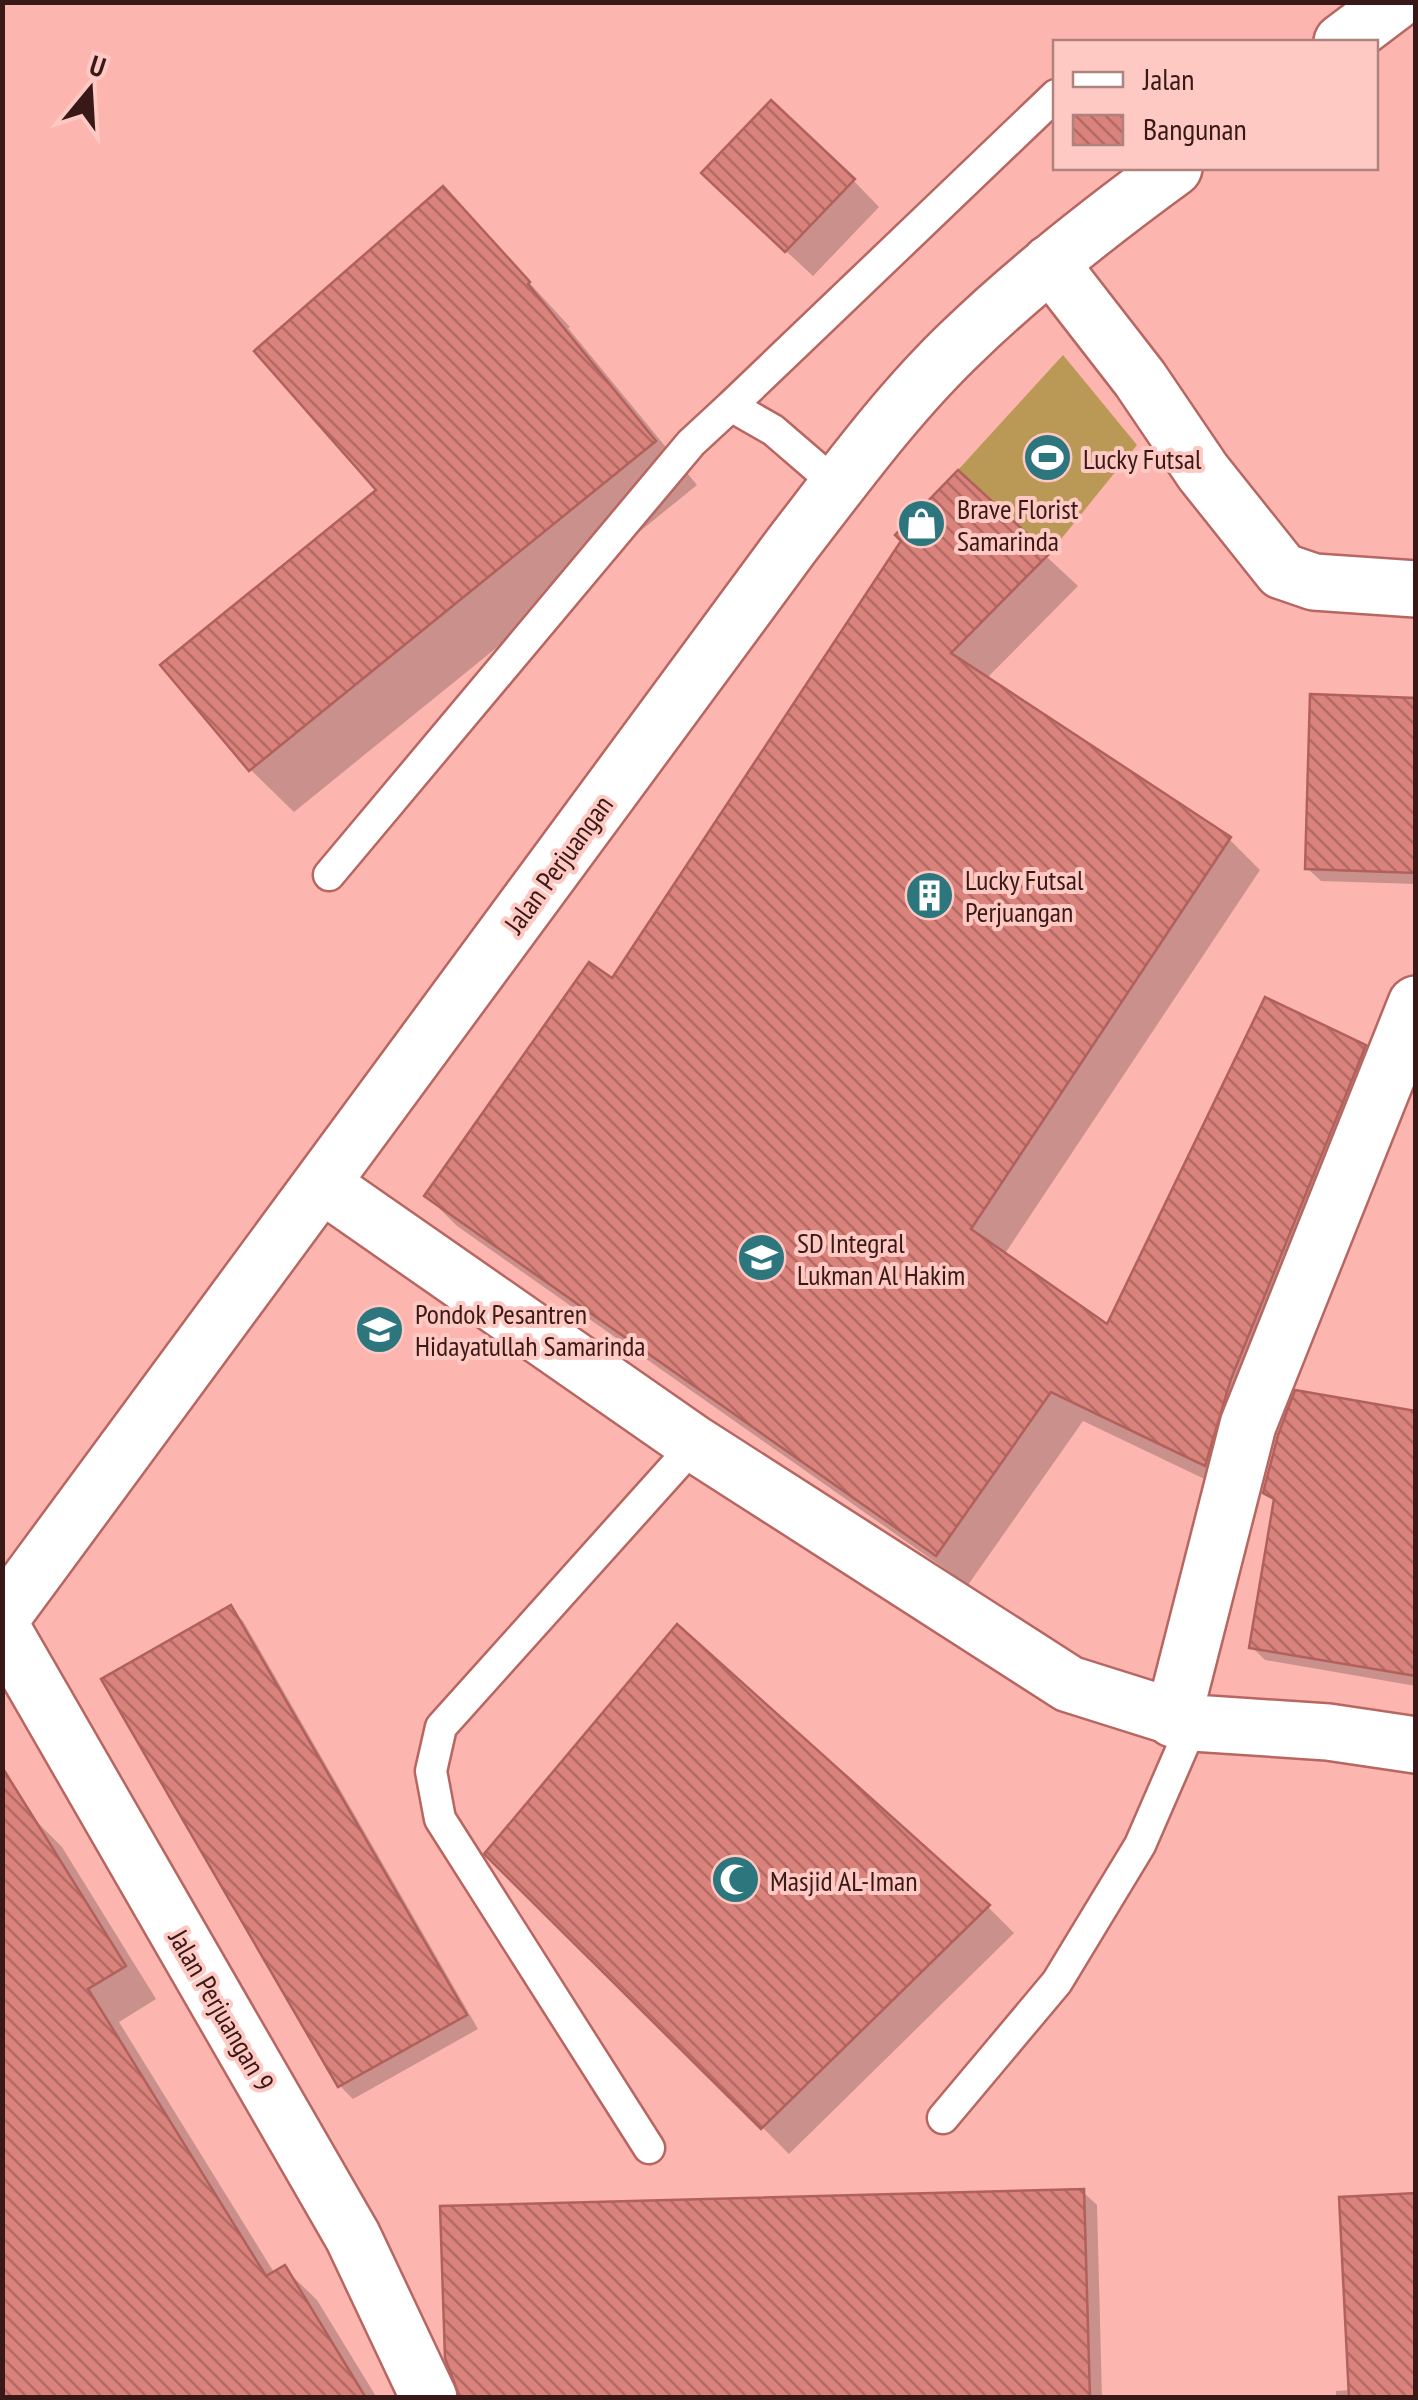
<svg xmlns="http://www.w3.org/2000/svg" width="1418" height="2400" viewBox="0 0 1418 2400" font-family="'PT Sans Narrow',sans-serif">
	<defs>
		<pattern id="building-back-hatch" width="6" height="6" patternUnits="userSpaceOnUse" patternTransform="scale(2.5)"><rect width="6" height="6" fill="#da827c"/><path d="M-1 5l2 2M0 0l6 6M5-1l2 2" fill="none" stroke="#b26a65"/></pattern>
	</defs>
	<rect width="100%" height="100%" fill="#fcb5af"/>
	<path fill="#b99955" d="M1063 355 1137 445 1049 554 958 470Z"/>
	<path fill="#0003" d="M853 180 879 207 813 276 731 200Z
		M443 189 570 327 568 328 697 485 294 812 251 770 164 666 380 490Z
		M958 474 1078 586 986 679 1229 839 1260 870 1004 1255 1108 1328 1364 1047 1395 1078 1236 1494 1083 1421 968 1585 457 1226 427 1196 612 981Z
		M1416 701V884L1321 881 1307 868Z
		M1416 1414V1686L1265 1660 1252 1647 1276 1503 1266 1493Z
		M230 1608 243 1621 478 2029 353 2099 340 2086Z
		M30 1815 62 1847 156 1999 119 2022 275 2274 284 2268 317 2300 377 2398H2Z
		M488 1854 988 1907 1014 1933 789 2154Z
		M1083 2192 1097 2205 1102 2398H462Z
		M1351 2390 1416 2398H1285L1336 2396V2391Z"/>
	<path fill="url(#building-back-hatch)" stroke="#b1615c" stroke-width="2.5" d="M771 100 855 179 785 252 701 173Z
		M443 186 530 282 528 284 656 441 249 771 160 665 376 490 254 351Z
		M958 470 1049 554 951 653 1231 837 971 1229 1107 1324 1265 997 1366 1045 1231 1379 1205 1466 1051 1392 936 1556 424 1196 589 962 612 978 901 541 895 535Z
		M1310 694 1416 698V873L1305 869Z
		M1295 1390 1416 1411V1676L1249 1648 1274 1499 1263 1493 1278 1435Z
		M231 1605 467 2015 338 2087 101 1679Z
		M677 1624 990 1905 761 2129 484 1854Z
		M2 1767 126 1966 88 1989 266 2276 285 2265 366 2398H2Z
		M1084 2189 1090 2398H460L445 2358 440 2206Z
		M1416 2193V2398H1349L1339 2197Z"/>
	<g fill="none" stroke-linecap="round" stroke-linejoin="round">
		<defs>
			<path id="lane" d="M731 406 1056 95
				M329 875 691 443 731 406 773 430 838 486
				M943 2118 1057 1982 1140 1845 1193 1723
				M649 2148 440 1819 431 1771 441 1727 695 1444"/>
			<path id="street" d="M1050 263 1140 379 1203 472 1282 571 1314 582 1416 589
				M323 1185 695 1444 1069 1684 1193 1723 1328 1732 1416 1745
				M2 1628 353 2237 429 2398
				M1173 1719 1248 1425 1416 1004"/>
			<path id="secondary" d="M1342 42 1395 2
				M2 1617 791 546C845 476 898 403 962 342 1028 278 1100 222 1174 168"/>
		</defs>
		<use href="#lane" stroke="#b76661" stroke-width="35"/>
		<use href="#street" stroke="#b76661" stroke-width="60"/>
		<use href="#secondary" stroke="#b76661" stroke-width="60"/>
		<use href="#lane" stroke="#fff" stroke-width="30"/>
		<use href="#street" stroke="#fff" stroke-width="55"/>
		<use href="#secondary" stroke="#fff" stroke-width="55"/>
	</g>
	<defs>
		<symbol id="stadium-disc" viewBox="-11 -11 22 22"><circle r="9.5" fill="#2d767d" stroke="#fec8c3"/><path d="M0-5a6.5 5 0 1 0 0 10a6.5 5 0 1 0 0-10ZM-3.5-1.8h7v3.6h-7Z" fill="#fff"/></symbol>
		<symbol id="shop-disc" viewBox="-11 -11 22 22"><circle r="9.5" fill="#2d767d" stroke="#fec8c3"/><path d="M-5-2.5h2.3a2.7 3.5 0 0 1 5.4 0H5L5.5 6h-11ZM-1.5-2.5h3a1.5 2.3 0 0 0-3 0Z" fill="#fff"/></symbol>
		<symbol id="building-disc" viewBox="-11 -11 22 22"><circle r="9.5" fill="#2d767d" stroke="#fec8c3"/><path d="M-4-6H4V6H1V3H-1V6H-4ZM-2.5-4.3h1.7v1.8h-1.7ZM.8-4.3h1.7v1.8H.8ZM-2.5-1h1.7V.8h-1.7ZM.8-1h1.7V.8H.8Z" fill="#fff"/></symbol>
		<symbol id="school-disc" viewBox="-11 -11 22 22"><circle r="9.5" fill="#2d767d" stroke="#fec8c3"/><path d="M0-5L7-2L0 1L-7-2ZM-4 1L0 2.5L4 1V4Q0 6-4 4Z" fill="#fff"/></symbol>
		<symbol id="mosque-disc" viewBox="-11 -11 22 22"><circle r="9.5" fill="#2d767d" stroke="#fec8c3"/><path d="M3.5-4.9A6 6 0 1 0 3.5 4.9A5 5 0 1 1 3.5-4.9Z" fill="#fff"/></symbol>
	</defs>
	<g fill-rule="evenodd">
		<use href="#stadium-disc" x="1020" y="430" width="55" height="55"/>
		<use href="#shop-disc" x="894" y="496" width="55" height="55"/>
		<use href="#building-disc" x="902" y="868" width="55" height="55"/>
		<use href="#school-disc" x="734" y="1230" width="55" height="55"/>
		<use href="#school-disc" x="352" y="1302" width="55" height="55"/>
		<use href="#mosque-disc" x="708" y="1852" width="55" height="55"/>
	</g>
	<g text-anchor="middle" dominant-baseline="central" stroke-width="8" stroke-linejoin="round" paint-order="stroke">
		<g font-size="28" fill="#391917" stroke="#fec8c3" text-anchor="start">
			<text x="1083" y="458">Lucky Futsal</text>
			<text x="957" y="508">Brave Florist<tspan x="957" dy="32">Samarinda</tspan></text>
			<text x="965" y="879">Lucky Futsal<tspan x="965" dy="32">Perjuangan</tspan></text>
			<text x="797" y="1242">SD Integral<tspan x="797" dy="32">Lukman Al Hakim</tspan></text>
			<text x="415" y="1313">Pondok Pesantren<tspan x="415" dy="32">Hidayatullah Samarinda</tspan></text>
			<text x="770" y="1880">Masjid AL-Iman</text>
		</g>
		<g font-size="28" fill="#391917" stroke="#fec8c3">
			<text transform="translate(558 864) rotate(-54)">Jalan Perjuangan</text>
			<text transform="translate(222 2010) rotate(60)">Jalan Perjuangan 9</text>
		</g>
	</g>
	<rect width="1418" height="2400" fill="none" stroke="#391917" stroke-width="10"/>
	<rect x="1053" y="40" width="325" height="130" fill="#fec8c3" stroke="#af827e" stroke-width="2.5"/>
	<rect x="1073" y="72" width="50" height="15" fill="#ffffff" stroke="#af827e" stroke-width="2.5"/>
	<text x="1143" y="90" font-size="30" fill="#391917">Jalan</text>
	<rect x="1073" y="115" width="50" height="30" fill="url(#building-back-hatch)" stroke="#af827e" stroke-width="2.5"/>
	<text x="1143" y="140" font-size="30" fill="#391917">Bangunan</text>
	<g transform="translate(90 90) rotate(18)" stroke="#fec8c3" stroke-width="8" paint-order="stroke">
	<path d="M0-8L18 38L0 25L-18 38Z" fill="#391917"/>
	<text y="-15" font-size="28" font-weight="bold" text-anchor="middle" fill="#391917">U</text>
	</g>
</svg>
